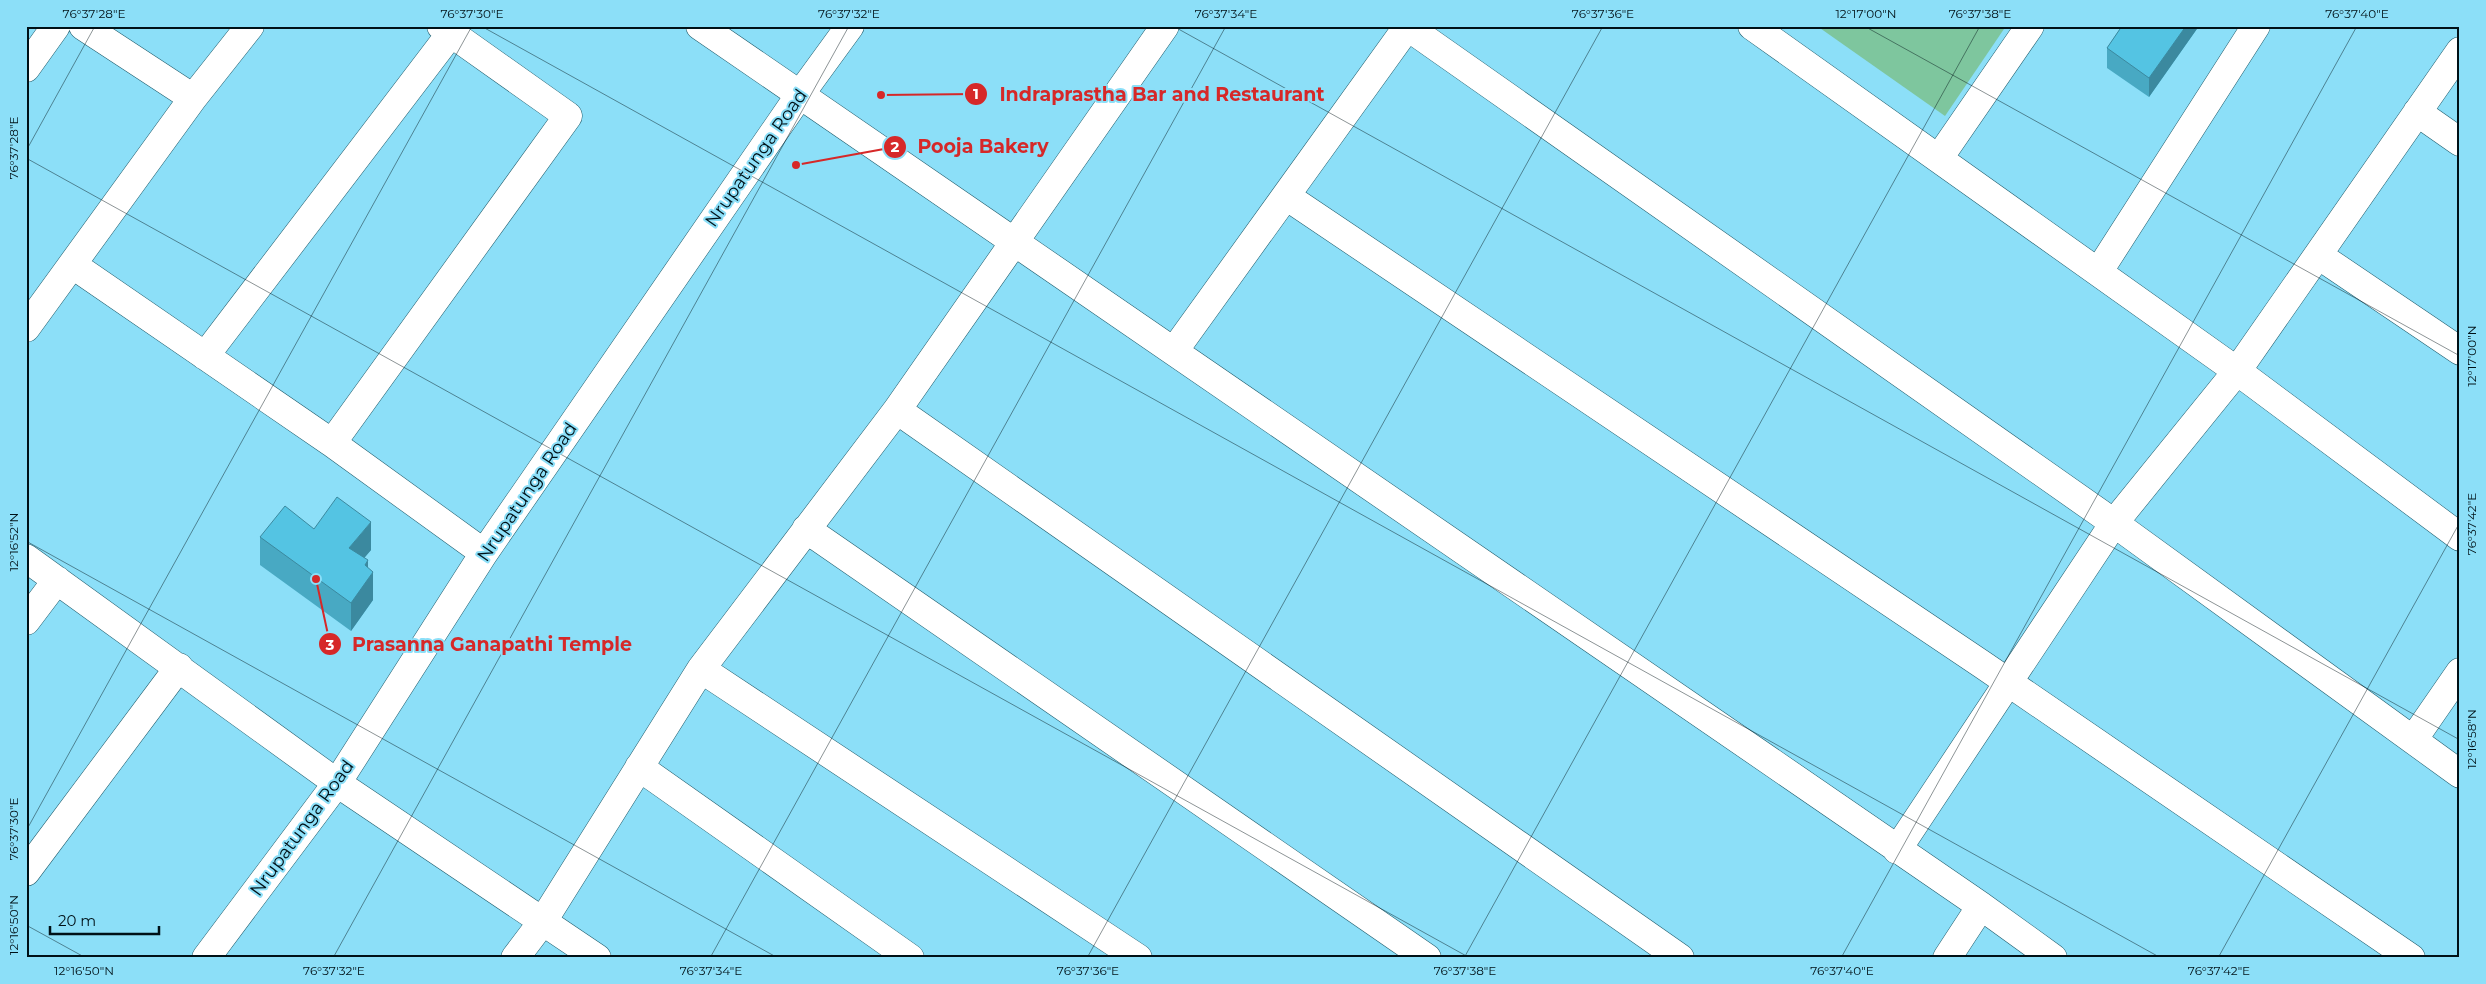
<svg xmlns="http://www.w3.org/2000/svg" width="2486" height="984" viewBox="0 0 2486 984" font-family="Montserrat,sans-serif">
	<rect width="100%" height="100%" fill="#8cdff8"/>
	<path fill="#7ec69e" d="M1817 26H2006L1945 116Z"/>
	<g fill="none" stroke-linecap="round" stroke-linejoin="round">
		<defs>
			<path id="minor" d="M83 26 193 98
				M700 26 1981 906 2053 958
				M1752 26 2237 371 2460 537
				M1408 27 2114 523 2460 774
				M26 68 56 26
				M2417 112 2460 142
				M1939 158 2030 26
				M1286 196 1983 665 2411 958
				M2318 255 2460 351
				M73 265 332 443 484 553
				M2099 271 2256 26
				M26 328 193 98 250 26
				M1174 351 1408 26
				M205 356 451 33
				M897 410 1680 958
				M332 443 568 116 441 26
				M806 529 1427 958
				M26 558 337 783 597 958
				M26 621 57 580
				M701 669 1138 958
				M2413 740 2460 672
				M639 767 910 958
				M1897 850 2114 523 2237 371 2460 51
				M26 872 179 667
				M206 958 337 783 484 553 799 96 850 26
				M515 958 543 921 701 669 897 410 1165 26
				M1947 958 1981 906"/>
		</defs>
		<use href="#minor" stroke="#215d6d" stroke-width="29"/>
		<use href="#minor" stroke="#fff" stroke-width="28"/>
	</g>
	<path fill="#48a9c3" d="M2122 26H2199L2149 97 2107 68V48Z
		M314 529 371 550 364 558 368 568 373 600 351 631 260 565V537Z"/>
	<path fill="#3b899f" d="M2186 26H2199L2149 97V78Z
		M371 522V550L349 576V548Z
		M368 560V579L373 572V600L351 631V603L365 565Z"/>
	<path fill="#54c4e3" stroke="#3b899f" d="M2122 26H2186L2149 78 2107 48Z
		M337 497 371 522 349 548 368 560 365 565 373 572 351 603 260 537 285 506 314 529Z"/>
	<path fill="none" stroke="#001117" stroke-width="1" stroke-opacity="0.45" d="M481 26 2161 958M1173 26 2460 740M1864 26 2460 356M26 151 95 26M26 158 1470 958M26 541 778 958M26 831 472 26M26 925 86 958M333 958 849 26M710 958 1226 26M1087 958 1603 26M1464 958 1980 26M1841 958 2357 26M2218 958 2460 522"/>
	<g text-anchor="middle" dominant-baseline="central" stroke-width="4" stroke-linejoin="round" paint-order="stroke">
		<g font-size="18" fill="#001117" stroke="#8cdff8">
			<text transform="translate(756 158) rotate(-55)">Nrupatunga Road</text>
			<text transform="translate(527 492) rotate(-56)">Nrupatunga Road</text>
			<text transform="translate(302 828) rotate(-54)">Nrupatunga Road</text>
		</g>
	</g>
	<path fill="none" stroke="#d62828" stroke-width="2" d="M881 95L976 94M796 165L895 147M316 579L330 644"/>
	<g fill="#d62828" stroke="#8cdff8" stroke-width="2">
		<circle cx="881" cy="95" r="5"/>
		<circle cx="796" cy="165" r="5"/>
		<circle cx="316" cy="579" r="5"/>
		<circle cx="976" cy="94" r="12"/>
		<circle cx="895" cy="147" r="12"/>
		<circle cx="330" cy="644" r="12"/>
	</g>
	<g font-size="15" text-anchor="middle" font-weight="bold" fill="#fff">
		<text x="976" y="99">1</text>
		<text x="895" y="152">2</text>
		<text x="330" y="650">3</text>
	</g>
	<g font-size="19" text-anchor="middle" font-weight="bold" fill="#d62828" stroke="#8cdff8" stroke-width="4" stroke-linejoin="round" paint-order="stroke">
		<text x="1162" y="101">Indraprastha Bar and Restaurant</text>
		<text x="983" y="153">Pooja Bakery</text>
		<text x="492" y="651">Prasanna Ganapathi Temple</text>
	</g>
	<rect width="2486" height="984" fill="none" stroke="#8cdff8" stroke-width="55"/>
	<path d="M50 926v8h109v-8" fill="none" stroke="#001117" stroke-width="2.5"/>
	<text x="58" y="926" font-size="15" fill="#001117" stroke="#8cdff8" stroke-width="4" paint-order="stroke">20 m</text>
	<rect x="28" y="28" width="2430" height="928" fill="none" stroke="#001117" stroke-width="2"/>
	<g font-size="12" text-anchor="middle" fill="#001117">
		<text x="94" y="18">76°37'28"E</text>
		<text x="472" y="18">76°37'30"E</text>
		<text x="849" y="18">76°37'32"E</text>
		<text x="1226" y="18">76°37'34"E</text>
		<text x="1603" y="18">76°37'36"E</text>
		<text x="1866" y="18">12°17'00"N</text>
		<text x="1980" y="18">76°37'38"E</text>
		<text x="2357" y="18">76°37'40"E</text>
		<text transform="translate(14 148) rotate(-90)" y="4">76°37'28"E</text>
		<text transform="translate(2472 356) rotate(-90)" y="4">12°17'00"N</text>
		<text transform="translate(2472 524) rotate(-90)" y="4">76°37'42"E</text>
		<text transform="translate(14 542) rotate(-90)" y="4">12°16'52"N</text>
		<text transform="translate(2472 739) rotate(-90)" y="4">12°16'58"N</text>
		<text transform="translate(14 829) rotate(-90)" y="4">76°37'30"E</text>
		<text transform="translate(14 925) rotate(-90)" y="4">12°16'50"N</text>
		<text x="84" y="975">12°16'50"N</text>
		<text x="334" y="975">76°37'32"E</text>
		<text x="711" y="975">76°37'34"E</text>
		<text x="1088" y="975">76°37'36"E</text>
		<text x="1465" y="975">76°37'38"E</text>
		<text x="1842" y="975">76°37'40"E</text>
		<text x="2219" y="975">76°37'42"E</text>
	</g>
</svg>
